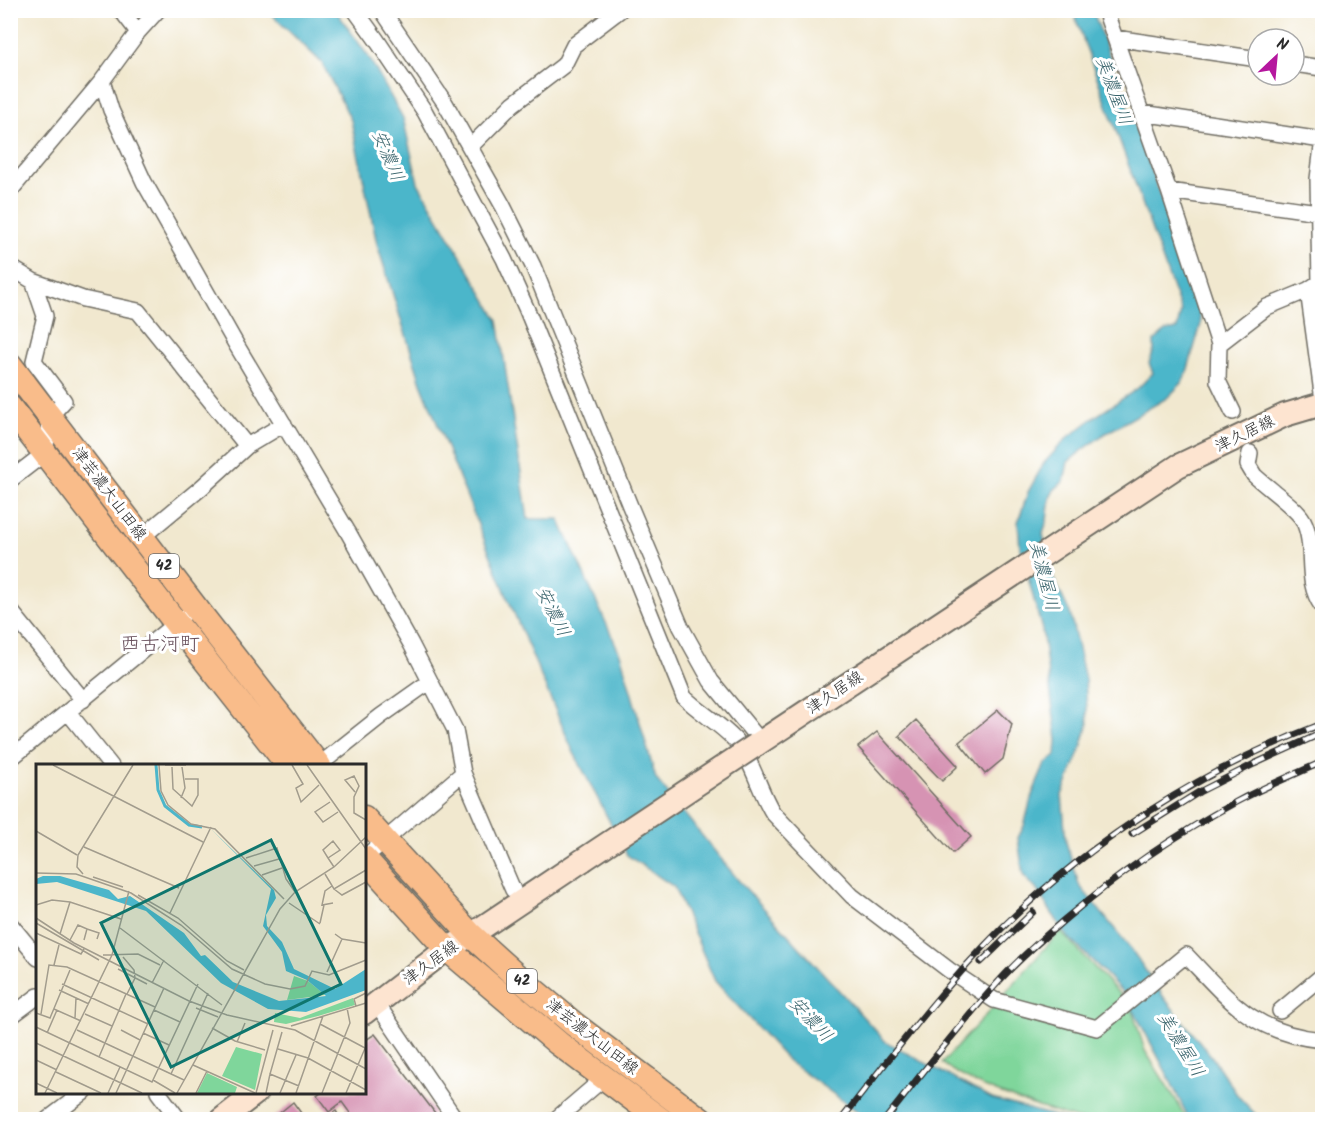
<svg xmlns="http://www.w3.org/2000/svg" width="1333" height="1130" viewBox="0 0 1333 1130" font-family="Kalam,'Klee One',sans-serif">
	<rect width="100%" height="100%" fill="#fff"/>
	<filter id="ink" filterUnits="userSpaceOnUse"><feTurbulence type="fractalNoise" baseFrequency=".0167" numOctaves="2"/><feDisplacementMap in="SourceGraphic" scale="12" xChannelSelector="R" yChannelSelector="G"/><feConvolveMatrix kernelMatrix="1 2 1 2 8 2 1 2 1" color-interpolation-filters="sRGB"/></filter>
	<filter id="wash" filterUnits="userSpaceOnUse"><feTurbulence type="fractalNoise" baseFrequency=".008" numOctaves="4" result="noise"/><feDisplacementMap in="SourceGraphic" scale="24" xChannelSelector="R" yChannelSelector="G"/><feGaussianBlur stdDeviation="1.35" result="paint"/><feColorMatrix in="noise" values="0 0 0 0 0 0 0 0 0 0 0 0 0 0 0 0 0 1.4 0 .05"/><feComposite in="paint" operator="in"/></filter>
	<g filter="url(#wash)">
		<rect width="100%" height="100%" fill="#f1e8cf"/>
		<path fill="#7fd69b" stroke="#558063" stroke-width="1.5" d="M1060 931 1131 1006 1145 1051 1176 1100 1186 1119 1081 1120 1074 1118C1033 1105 975 1089 942 1063L995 1005Z"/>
		<path fill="#4cb6ca" stroke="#3c707a" stroke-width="1.5" d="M268 11H336L368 56 403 118 418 183 498 320 528 519H559L621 656 656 779 739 881 886 1042 992 1099 1065 1119H868L788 1061 715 981 674 887 627 855 572 749 508 599 421 383 377 244 351 120 322 63Z
			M1073 11H1093L1183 258 1198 306 1201 324 1187 372 1182 383 1167 398 1103 435 1079 453 1068 462 1064 481 1054 490 1050 498 1047 520 1043 534 1051 573 1070 613 1085 679 1088 725 1079 754 1062 795 1066 842 1079 885 1131 949 1165 999 1212 1057 1238 1096 1260 1119H1189L1166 1072 1126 996 1104 972 1067 936 1036 889 1023 875 1018 838 1024 826 1032 795 1045 764 1056 755 1057 740 1042 630 1020 548 1018 522 1028 492 1044 463 1067 438 1096 416 1137 389 1153 373 1149 363 1154 350V341L1166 331 1177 329 1181 311Z"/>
		<g id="blocks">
			<path fill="#d693b3" d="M998 710 1012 724 1003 759 985 774 959 742Z
				M916 720 958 766 942 781 899 736Z
				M877 732 971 837 953 853 858 747Z
				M375 1034 435 1113 427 1120H355L342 1102 329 1112 317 1096 322 1092H364V1041Z
				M293 1102 306 1120H271Z
				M336 1111 339 1116 334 1120H323Z
				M346 1114 349 1120H337Z"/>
		</g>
	</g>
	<g filter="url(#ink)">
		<use href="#blocks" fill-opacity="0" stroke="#706d64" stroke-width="1.5"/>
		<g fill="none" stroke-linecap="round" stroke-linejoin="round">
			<defs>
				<path id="minor" d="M121 10 138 32
					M355 10 376 39 425 112 504 259 527 310 684 697C699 712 719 723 734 739 753 760 758 789 773 813L852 896 949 970 994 1000 1097 1028 1186 955C1231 1002 1253 1033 1322 1040
					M382 10 445 103 503 206 533 266 630 506 681 627 711 681 761 742
					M1105 10 1169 191 1219 344 1218 381 1233 412
					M1115 38 1258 59
					M1294 64 1322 68
					M102 81 111 110 144 182 237 346 348 532 411 644 455 730 463 773 513 890
					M1142 113 1322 140
					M470 147 513 104 564 65 574 45 620 10
					M1322 147 1318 179 1320 282 1308 290 1322 393
					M10 191 102 81 138 32 158 10
					M1169 191 1318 212
					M10 267 33 281 83 299 138 311 247 446
					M1219 344 1267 307 1308 290
					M1250 453 1248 465 1254 475C1266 487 1296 507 1303 520 1317 547 1303 580 1322 606
					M10 480 45 453 50 416 64 401 34 361 45 316 33 281
					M142 537 202 487 247 446 284 424
					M10 610 83 700
					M68 712 111 766
					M10 759 182 618
					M318 766 381 716 422 687 430 683
					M364 858 463 773
					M10 924 38 958
					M377 1004 456 1120
					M1280 1011 1322 976
					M10 1017 38 996
					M158 1092 179 1120
					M47 1120 84 1092
					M555 1120 604 1078"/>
				<path id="secondary" d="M756 745 1178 466 1285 415 1322 404
					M364 1013 447 949 471 935 583 860
					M221 1120 257 1092"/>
				<path id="primary" d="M10 365 195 607 319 766
					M10 408 176 623 289 766
					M364 818 471 935 513 973 575 1025 701 1120
					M364 858 447 949 558 1043 661 1120"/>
			</defs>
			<use href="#minor" stroke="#706d64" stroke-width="18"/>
			<use href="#secondary" stroke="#706d64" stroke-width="26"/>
			<use href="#primary" stroke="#706d64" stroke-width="27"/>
			<use href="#minor" stroke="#fff" stroke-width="15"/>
			<use href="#secondary" stroke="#fde4d0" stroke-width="22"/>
			<use href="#primary" stroke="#f9bc8a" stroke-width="24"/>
			<defs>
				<path id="rail" d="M1132 834 1199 792 1254 764 1322 733
					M981 962 1033 912
					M841 1120C893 1054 943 987 1002 928 1090 841 1207 767 1322 724
					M885 1120C923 1072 960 1024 1001 979 1020 958 1042 939 1064 920 1117 875 1175 835 1236 802 1264 787 1293 775 1322 762"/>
			</defs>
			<use href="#rail" stroke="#2b2b2b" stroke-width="7"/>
			<use href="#rail" stroke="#fff" stroke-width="4.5" stroke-dasharray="14" stroke-linecap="butt"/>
			<defs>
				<path id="secondary-bridge" d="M583 860 756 745"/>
			</defs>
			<use href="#secondary-bridge" stroke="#706d64" stroke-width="26" stroke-linecap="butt"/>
			<use href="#secondary-bridge" stroke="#fde4d0" stroke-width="22"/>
		</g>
	</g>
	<g text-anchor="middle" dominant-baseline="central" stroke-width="6" stroke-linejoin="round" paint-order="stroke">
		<g fill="#fff" stroke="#6b6b6b" stroke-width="1.5">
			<rect x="149" y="554" width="30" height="24" rx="4.5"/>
			<rect x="507" y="969" width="30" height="24" rx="4.5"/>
		</g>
		<g font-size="15" font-weight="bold" fill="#2b2b2b">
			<text x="164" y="566">42</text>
			<text x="522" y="981">42</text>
		</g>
		<g font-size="16" fill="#2b2b2b" stroke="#fff">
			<text transform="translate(1245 434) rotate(-26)">津久居線</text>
			<text transform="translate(109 494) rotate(53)">津芸濃大山田線</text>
			<text transform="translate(835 693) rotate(-34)">津久居線</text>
			<text transform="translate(431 963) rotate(-36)">津久居線</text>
			<text transform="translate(592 1037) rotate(38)">津芸濃大山田線</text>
		</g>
		<g font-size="18" font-style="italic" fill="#38636b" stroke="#fff">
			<text transform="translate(1113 91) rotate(70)">美濃屋川</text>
			<text transform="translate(387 156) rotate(67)">安濃川</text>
			<text transform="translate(1043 576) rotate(76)">美濃屋川</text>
			<text transform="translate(552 612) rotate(64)">安濃川</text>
			<text transform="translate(810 1020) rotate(47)">安濃川</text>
			<text transform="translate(1180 1045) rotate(59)">美濃屋川</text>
		</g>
		<g font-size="20" fill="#674f5b" stroke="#fff">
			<text x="160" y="645">西古河町</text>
		</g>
	</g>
	<g transform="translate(36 764)">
		<rect width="330" height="330" fill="#f1e8cf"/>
		<path d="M258 212 272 217 289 231 251 236ZM317 234 319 241 282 252 250 260 238 258 239 249 264 254ZM200 283 226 290 219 326 186 312ZM171 309 201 323 199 329H161Z" fill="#7fd69b"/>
		<path d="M175 65 238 126 240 134 230 151 231 162 246 178 258 205 299 225 330 205V226L270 248 232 245 185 219 110 147 21 118 0 120V115L7 112H24L73 126 82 135 94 132 148 169 165 192 169 191 197 218 243 237 290 232 271 216 250 207 246 188 227 162 235 125Z" fill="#4cb6ca"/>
		<path fill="none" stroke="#4cb6ca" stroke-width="3" d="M120 1 122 26 129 42 153 61 166 63"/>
		<path fill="none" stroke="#a29c8d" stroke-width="1.5" d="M17 1 167 78M123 1 125 27 132 41 155 60 179 65 248 135M129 1H150M256 1 267 20 260 24 265 38 283 21M271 1 330 85M136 3 137 25 156 42 162 31V15H149M319 28 309 16 318 12 323 22 318 33V49L330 56M145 34 149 24 146 3M294 38 279 48 287 58 302 48M0 67 41 91M48 83 143 124M210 94 241 84 250 115 259 128M292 94 304 86 297 77 287 86 292 94 298 103M218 102 243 95M0 109 40 110 95 129 145 161 196 205 229 220 254 225 269 222 276 207 293 211 330 196M47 110 41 103 42 91 97 1M289 110 298 125 330 106M226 111 246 104M57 113 87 123M296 122 289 127 286 141 297 139M298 125 306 131 330 118M102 131 142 154 191 197 208 206M253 139 284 160M0 141 16 136 34 138 85 155M134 149 175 63M0 154 38 179 153 237 191 251 259 266 330 305M0 159 63 196M284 159 288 141M84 164 186 241M51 165 63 169 61 175M0 169 45 190 48 185M24 170 34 138M299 170 306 175 330 179M34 176 42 161 51 165 48 176M67 191 102 190 124 201M87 193 98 206 99 214 91 230M18 201 23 181M82 205 111 220M291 208 306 175M116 219 128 196M26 220 112 260M23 226 53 240M320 242 318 235 330 229M160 244 182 253M18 245 45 257M118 246 144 258M0 249 14 254 34 206M5 250 13 201 31 203 119 243M49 250 76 262M39 254 40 234M284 260 329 284M255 262 330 239M0 263 116 318 162 220M176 264 199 277 229 286M41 266 148 316M85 266 104 276M246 268 234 310 263 322M11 269 21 246M107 269 133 281M201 278 209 259M0 279 106 329M242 285 272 294 330 326M63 293 90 230M0 296 21 306M157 301 219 329M20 308 65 329M135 310 172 229M117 316 139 329M0 319 21 329M9 329 76 191 93 127M72 329 84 303M80 329 128 224M141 329 244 145 259 128 298 103 330 73M160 329 171 307M220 329 237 266M230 329 234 310M244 329 260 291M260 329 287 252M286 329 314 259 311 244M310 329 330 282"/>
		<path fill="#0f766e" fill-opacity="0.15" stroke="#0f766e" stroke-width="3" d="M235 76 305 220 135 303 65 159Z"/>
		<rect width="330" height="330" fill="none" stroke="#2b2b2b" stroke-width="3"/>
	</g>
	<rect width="1333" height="1130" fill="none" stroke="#fff" stroke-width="36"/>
	<g transform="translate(1276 57) rotate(26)"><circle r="28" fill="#ffffff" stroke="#aaaaaa" stroke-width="1.5"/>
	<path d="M0-4.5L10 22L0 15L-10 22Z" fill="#b5179e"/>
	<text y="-9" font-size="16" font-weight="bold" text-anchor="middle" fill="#2b2b2b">N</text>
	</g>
</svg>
